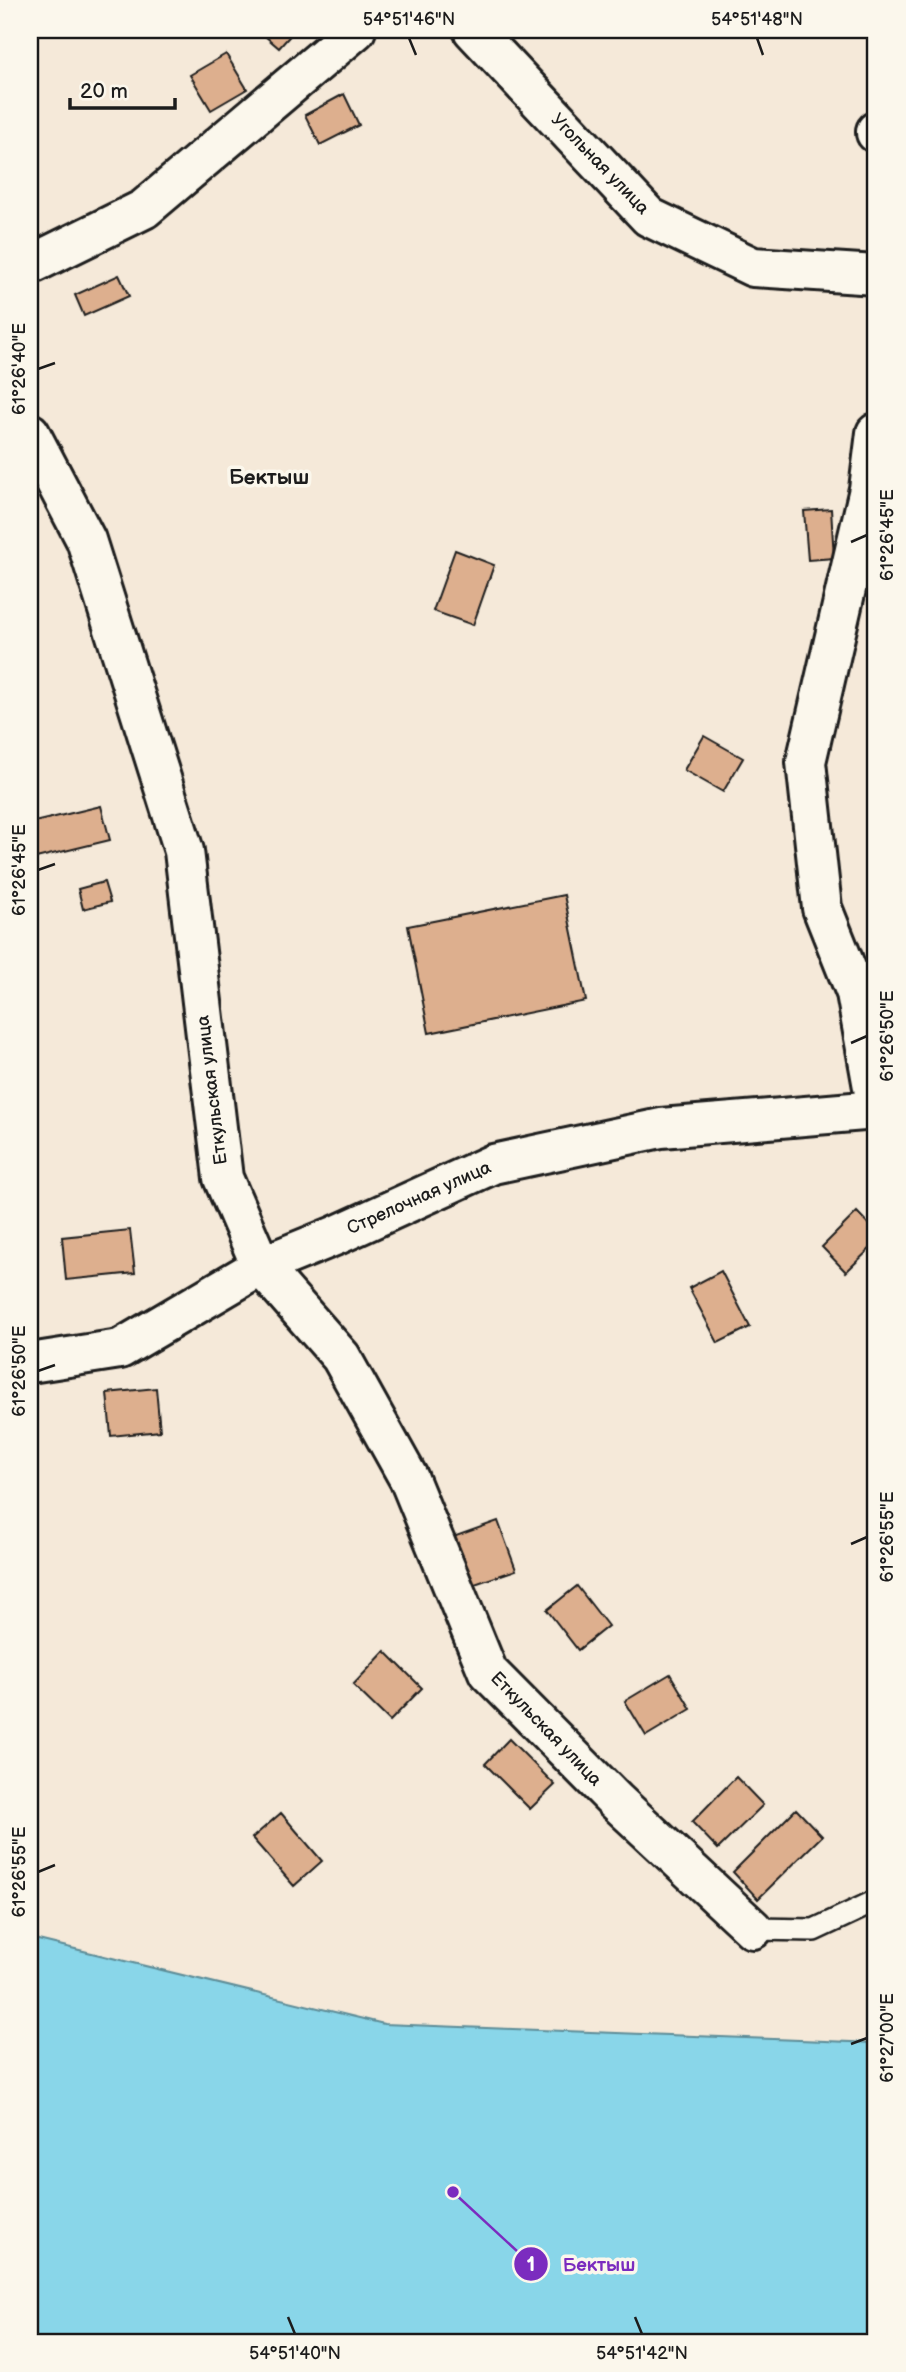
<svg xmlns="http://www.w3.org/2000/svg" width="906" height="2372" viewBox="0 0 906 2372" font-family="'Balsamiq Sans',sans-serif">
	<rect width="100%" height="100%" fill="#f5e9d9"/>
	<filter id="ink" filterUnits="userSpaceOnUse"><feTurbulence type="fractalNoise" baseFrequency=".0143" numOctaves="2"/><feDisplacementMap in="SourceGraphic" scale="14" xChannelSelector="R" yChannelSelector="G"/><feConvolveMatrix kernelMatrix="1 2 1 2 8 2 1 2 1" color-interpolation-filters="sRGB"/></filter>
	<g filter="url(#ink)">
		<path fill="#89d6e9" stroke="#5d8c97" stroke-width="2" d="M30 1938 384 2024 876 2043V2342H30Z"/>
		<path fill="#ddaf8e" stroke="#1c1c1c" stroke-width="2" d="M258 30H295L279 48Z
			M226 54 247 89 211 110 190 75Z
			M344 94 359 125 320 145 305 115Z
			M119 275 129 296 84 316 75 295Z
			M831 509 834 558 808 560 804 511Z
			M455 550 494 565 473 625 433 611Z
			M704 736 743 758 723 792 684 770Z
			M101 806 110 840 32 859 30 823Z
			M104 882 110 902 83 909 78 889Z
			M564 895 586 1001 429 1033 408 926Z
			M857 1212 876 1232V1243L846 1272 822 1247Z
			M130 1230 135 1273 66 1280 62 1237Z
			M721 1271 750 1327 718 1343 689 1288Z
			M156 1388 160 1431 111 1436 107 1393Z
			M498 1521 516 1570 469 1586 453 1537Z
			M577 1586 608 1626 578 1650 547 1610Z
			M385 1651 422 1688 390 1721 353 1685Z
			M670 1674 691 1709 646 1736 625 1701Z
			M509 1739 555 1785 530 1809 485 1764Z
			M736 1777 763 1805 718 1849 692 1822Z
			M796 1809 822 1836 758 1899 733 1872Z
			M281 1813 322 1861 294 1886 252 1838Z"/>
		<g fill="none" stroke-linecap="round" stroke-linejoin="round">
			<defs>
				<path id="lane" d="M753 1929 814 1930 876 1901"/>
				<path id="street" d="M473 30 649 217 753 267 876 275
					M876 131V133
					M30 265 144 209 356 30
					M30 433 86 540 184 851 223 1178 261 1266 341 1357 409 1479 488 1672 616 1801 753 1929
					M876 433 869 489 806 762 822 908 856 993 876 1104
					M30 1363 120 1349 261 1266 337 1235 493 1164 661 1128 876 1110"/>
			</defs>
			<use href="#lane" stroke="#1c1c1c" stroke-width="26"/>
			<use href="#street" stroke="#1c1c1c" stroke-width="44"/>
			<use href="#lane" stroke="#fbf7ec" stroke-width="21"/>
			<use href="#street" stroke="#fbf7ec" stroke-width="38"/>
		</g>
	</g>
	<path fill="none" stroke="#1c1c1c" stroke-width="2.5" d="M409 38 416 55M757 38 763 55M38 369 55 363M851 542 867 535M38 870 55 864M851 1043 867 1036M38 1371 55 1365M851 1544 867 1537M38 1872 55 1865M851 2044 867 2038M288 2317 295 2334M635 2317 642 2334"/>
	<g text-anchor="middle" dominant-baseline="central" stroke-width="7" stroke-linejoin="round" paint-order="stroke">
		<g font-size="18" fill="#1c1c1c" stroke="#fbf7ec">
			<text transform="translate(600 164) rotate(46)">Угольная улица</text>
			<text transform="translate(212 1090) rotate(-97)">Еткульская улица</text>
			<text transform="translate(419 1198) rotate(-24)">Стрелочная улица</text>
			<text transform="translate(546 1729) rotate(46)">Еткульская улица</text>
		</g>
		<g font-size="21" font-weight="bold" fill="#1c1c1c" stroke="#fbf7ec">
			<text x="269" y="477">Бектыш</text>
		</g>
	</g>
	<path fill="none" stroke="#7b2cbf" stroke-width="2.5" d="M453 2192L531 2264"/>
	<g fill="#7b2cbf" stroke="#fbf7ec" stroke-width="2.5">
		<circle cx="453" cy="2192" r="7"/>
		<circle cx="531" cy="2264" r="18"/>
	</g>
	<g font-size="21" text-anchor="middle" font-weight="bold" fill="#fff">
		<text x="531" y="2271">1</text>
	</g>
	<g font-size="19" text-anchor="middle" font-weight="bold" fill="#7b2cbf" stroke="#fbf7ec" stroke-width="7" stroke-linejoin="round" paint-order="stroke">
		<text x="599" y="2271">Бектыш</text>
	</g>
	<rect width="906" height="2372" fill="none" stroke="#fbf7ec" stroke-width="77"/>
	<path d="M70 98v10h105v-10" fill="none" stroke="#1c1c1c" stroke-width="3.5"/>
	<text x="80" y="98" font-size="21" fill="#1c1c1c" stroke="#fbf7ec" stroke-width="5" paint-order="stroke">20 m</text>
	<rect x="38" y="38" width="829" height="2296" fill="none" stroke="#1c1c1c" stroke-width="2.5"/>
	<g font-size="18" text-anchor="middle" fill="#1c1c1c">
		<text x="409" y="25">54°51'46"N</text>
		<text x="757" y="25">54°51'48"N</text>
		<text transform="translate(19 369) rotate(-90)" y="6">61°26'40"E</text>
		<text transform="translate(887 535) rotate(-90)" y="6">61°26'45"E</text>
		<text transform="translate(19 870) rotate(-90)" y="6">61°26'45"E</text>
		<text transform="translate(887 1036) rotate(-90)" y="6">61°26'50"E</text>
		<text transform="translate(19 1371) rotate(-90)" y="6">61°26'50"E</text>
		<text transform="translate(887 1537) rotate(-90)" y="6">61°26'55"E</text>
		<text transform="translate(19 1872) rotate(-90)" y="6">61°26'55"E</text>
		<text transform="translate(887 2038) rotate(-90)" y="6">61°27'00"E</text>
		<text x="295" y="2359">54°51'40"N</text>
		<text x="642" y="2359">54°51'42"N</text>
	</g>
</svg>
